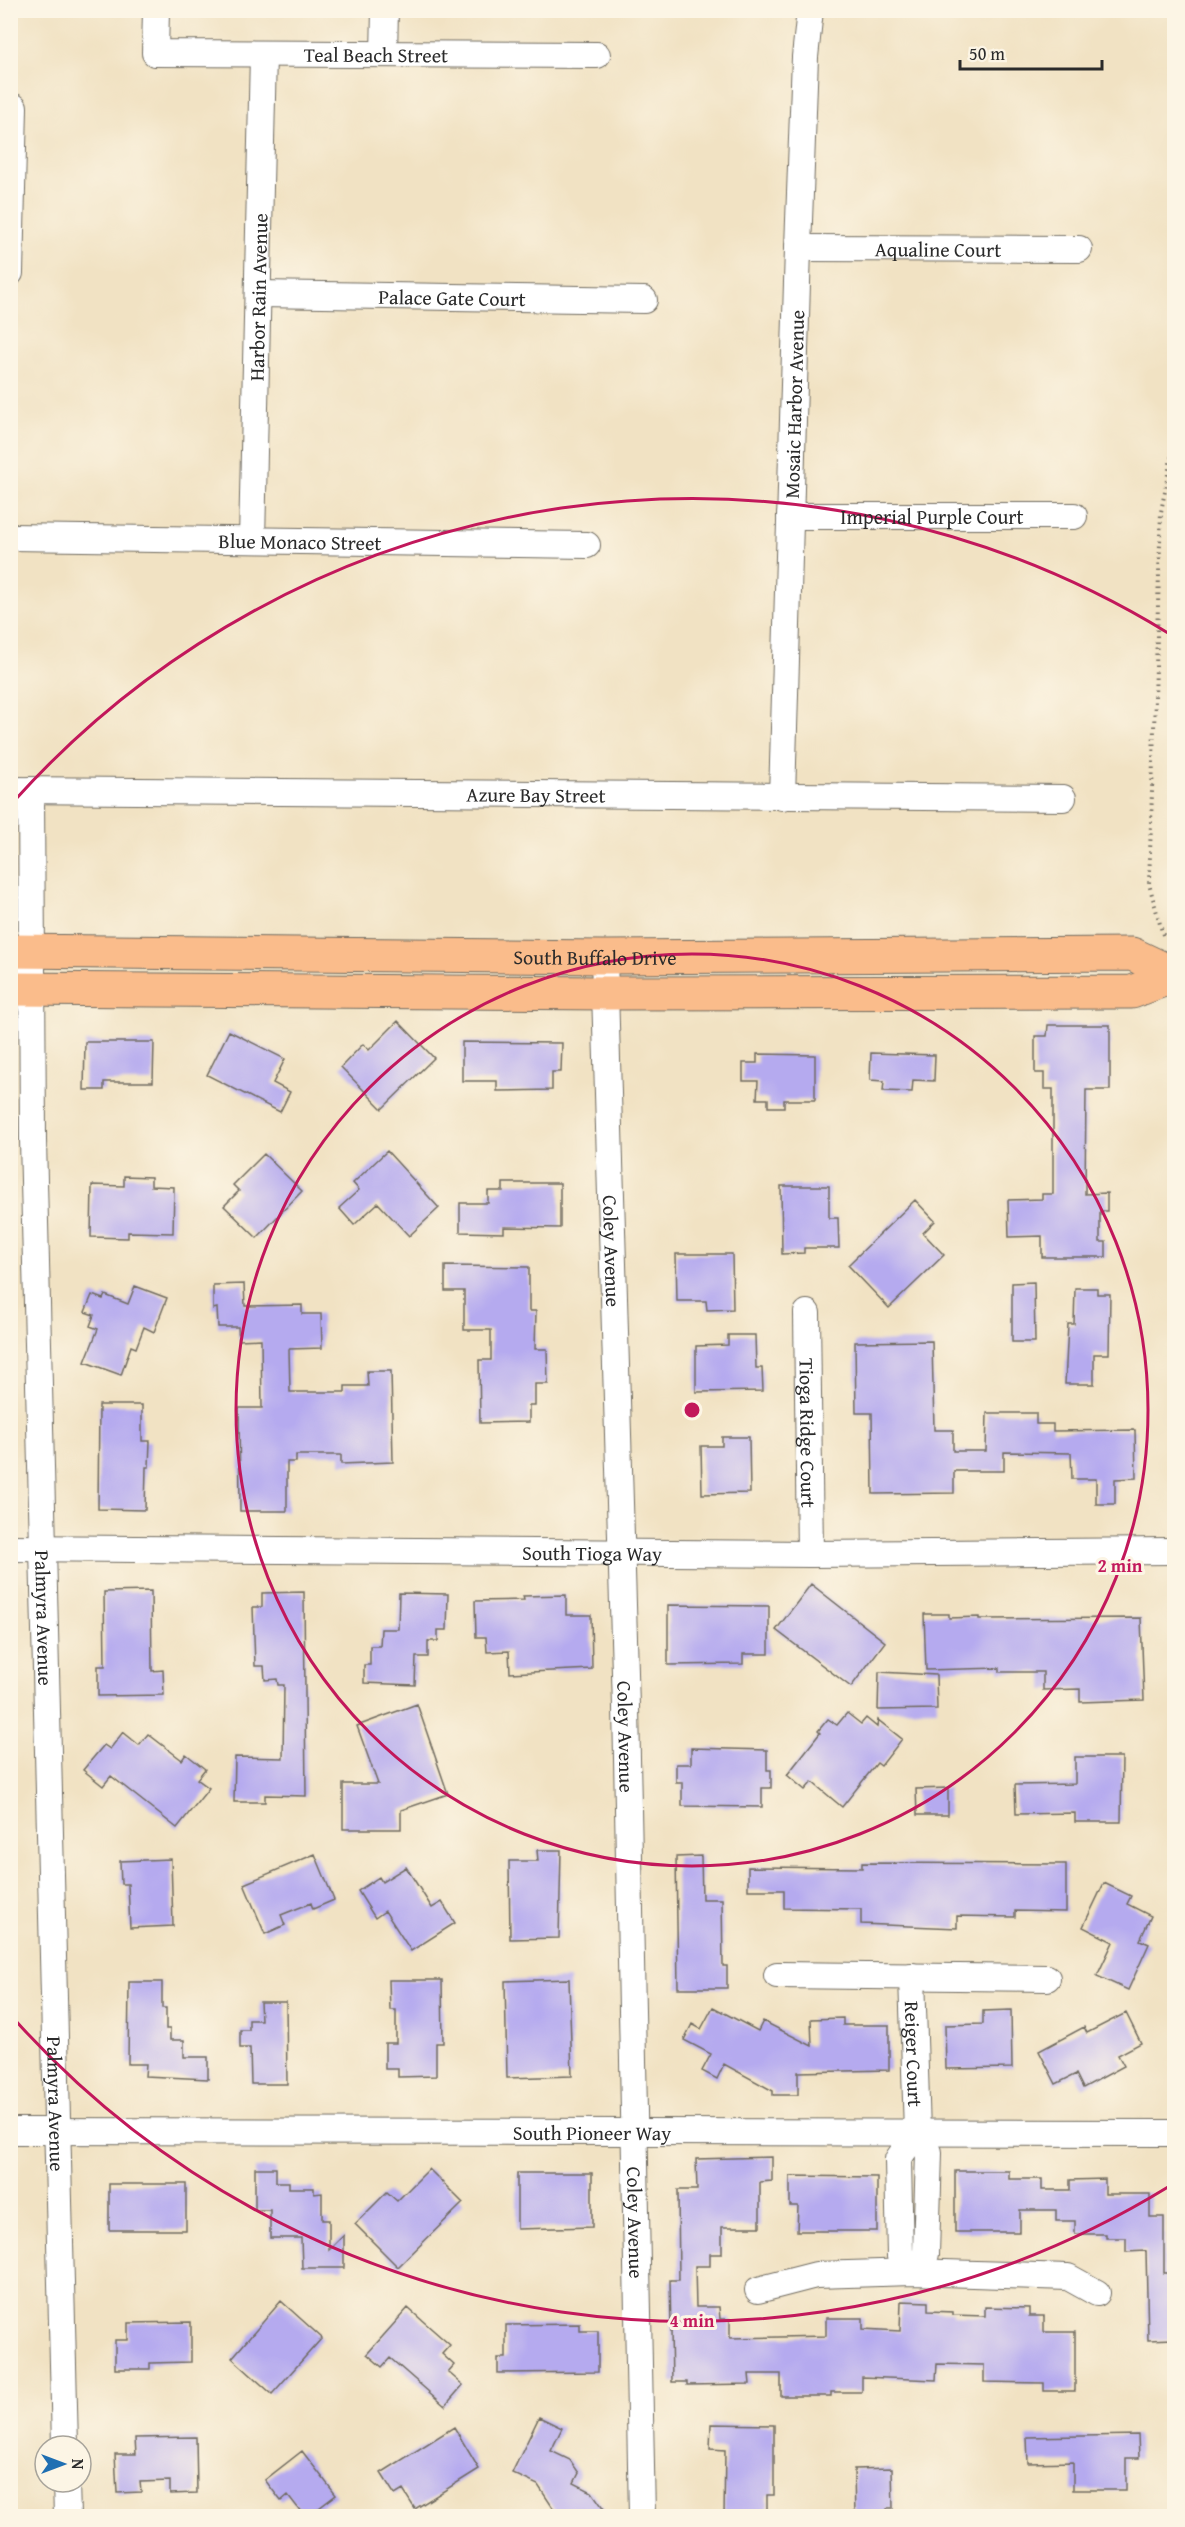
<svg xmlns="http://www.w3.org/2000/svg" width="1185" height="2527" viewBox="0 0 1185 2527" font-family="'Gentium Book Plus',serif">
	<rect width="100%" height="100%" fill="#fcf5e5"/>
	<filter id="ink" filterUnits="userSpaceOnUse"><feTurbulence type="fractalNoise" baseFrequency=".0167" numOctaves="2"/><feDisplacementMap in="SourceGraphic" scale="12" xChannelSelector="R" yChannelSelector="G"/><feConvolveMatrix kernelMatrix="1 2 1 2 8 2 1 2 1" color-interpolation-filters="sRGB"/></filter>
	<filter id="wash" filterUnits="userSpaceOnUse"><feTurbulence type="fractalNoise" baseFrequency=".008" numOctaves="4" result="noise"/><feDisplacementMap in="SourceGraphic" scale="24" xChannelSelector="R" yChannelSelector="G"/><feGaussianBlur stdDeviation="1.35" result="paint"/><feColorMatrix in="noise" values="0 0 0 0 0 0 0 0 0 0 0 0 0 0 0 0 0 1.4 0 .05"/><feComposite in="paint" operator="in"/></filter>
	<g filter="url(#wash)">
		<rect width="100%" height="100%" fill="#f1e2c3"/>
		<g id="blocks">
			<path fill="#b5aaef" d="M398 1021 434 1058 382 1109 341 1067 363 1044 369 1050Z
				M1048 1025H1110V1090H1086L1085 1194 1107 1193V1211H1100V1242H1106V1257H1042V1236L1009 1237 1008 1200 1042 1199V1194H1053V1089H1044V1073H1035V1036H1047Z
				M229 1031 285 1059 273 1083 290 1092 280 1112 207 1075Z
				M85 1042H154L153 1082H104V1090H84Z
				M462 1042 562 1043 561 1072H552V1090L497 1091V1081H462Z
				M871 1053 935 1055 934 1081 913 1080 912 1092 883 1091 884 1081 870 1080Z
				M757 1054 815 1055V1100H784V1107H768V1099H757L758 1081H743V1063H757Z
				M387 1151 439 1208 409 1236 378 1203 354 1225 339 1208 359 1190 353 1183Z
				M264 1154 302 1191 257 1238 224 1206 239 1191 233 1185Z
				M124 1176 151 1177V1186L174 1187 173 1233 128 1232V1238L91 1237 92 1185 124 1186Z
				M503 1183H560V1228L504 1227V1233L460 1232V1203H488V1191H503Z
				M781 1186H829V1218H838L839 1248H804V1253L782 1254Z
				M915 1200 935 1221 923 1233 944 1255 889 1308 848 1265Z
				M676 1254H732L733 1309 707 1310 706 1301H677Z
				M445 1266 529 1267V1311H536L535 1349H547L548 1384H535V1405H529V1422L480 1423 479 1360H491V1330H464V1291H445Z
				M1034 1282 1035 1342H1012V1283Z
				M244 1284 245 1306 302 1305V1314H321L322 1348 289 1349 290 1392H345V1386H368L367 1371H391L393 1462 341 1464V1455H296V1462H287V1511H240L239 1408H262L261 1339 239 1340 238 1327H218L217 1308 213 1309V1285Z
				M135 1286 167 1298 154 1332 144 1327 136 1348 131 1346 121 1375 85 1362 98 1329 90 1326 94 1315 85 1312 92 1295 103 1299 105 1295 128 1304Z
				M1075 1288H1097V1294H1110L1109 1354H1094V1384H1065L1068 1324H1074Z
				M728 1335H755L756 1368H762L763 1391 696 1392V1346L728 1345Z
				M932 1341 934 1430H953V1451H986L987 1413H1036V1424H1053V1431L1135 1430 1136 1478 1115 1479V1504H1096V1479H1072L1071 1453 1004 1452V1471H954V1493L873 1494 872 1413H856L855 1342Z
				M99 1405H142V1441H150L149 1467H146L145 1510 98 1509Z
				M722 1437H749L750 1493 702 1494 701 1446H722Z
				M811 1584 885 1642 851 1687 776 1630Z
				M151 1591 152 1671 163 1670 164 1695 98 1696V1666H105L104 1592Z
				M304 1592 306 1796 265 1795V1802H234L235 1757 283 1758 284 1685H278L277 1679 265 1680 264 1666H255L253 1607H262V1593Z
				M399 1593 448 1594 447 1630H438V1641H428V1657H416L415 1685 364 1683V1665H370V1646H380L381 1629H398Z
				M566 1595V1615H591L592 1669 510 1673 509 1651 487 1652 486 1637H476L475 1601 524 1600 523 1596Z
				M668 1605 769 1606V1654H743V1664L668 1665Z
				M924 1614H949V1618L979 1617V1619L1141 1618 1144 1700 1080 1702V1689L1043 1690V1672H1000V1668L926 1670Z
				M879 1672 936 1675 937 1709 878 1710Z
				M417 1704 448 1794 401 1810V1829H343V1784H378L357 1726Z
				M847 1713 861 1724 866 1718 877 1727 878 1720 902 1739 881 1766 877 1763 842 1807 812 1782 805 1790 787 1775 820 1733 818 1731 828 1719 837 1725Z
				M123 1732 139 1745 148 1734 182 1760 186 1754 205 1769 197 1779 209 1788 177 1828 111 1776 103 1786 83 1770 104 1745 110 1749Z
				M691 1748 767 1750V1770H771V1788H762V1807L682 1806V1782H676V1764H691Z
				M1075 1757H1122L1121 1822H1075V1813L1016 1814 1015 1785 1075 1784Z
				M948 1788V1815H917L916 1789Z
				M537 1850H561L559 1938 510 1939 509 1861H538Z
				M315 1854 334 1900 313 1909 311 1903 281 1915 285 1925 265 1934 244 1884Z
				M701 1856 702 1899H722L723 1966H727V1988H678L676 1857Z
				M171 1859 173 1926 130 1928 128 1884H121L120 1861Z
				M862 1863 1066 1864V1912L1015 1911V1917L957 1916V1928L861 1924V1909L784 1908V1890H748V1867L862 1868Z
				M406 1867 432 1908 442 1902 455 1923 411 1951 385 1911 375 1918 358 1891 379 1877 382 1882Z
				M1104 1883 1131 1896 1127 1904 1151 1916 1140 1940 1149 1944 1128 1990 1097 1976 1113 1942 1083 1927Z
				M569 1979 572 2076 507 2078 505 1981Z
				M389 1980H442L443 2043H436V2076L398 2077V2069H385V2043H396V2010H390Z
				M129 1982H162V2008H166V2029H170V2040H184V2057H208V2079L145 2076 146 2064H128Z
				M260 2002H286L287 2084H251L250 2048H240V2030H249V2020H261Z
				M713 2007 758 2031 763 2021 812 2046 811 2019 843 2018V2025H889V2070L798 2072V2095H773V2091L724 2064 717 2079 702 2071 711 2054 684 2040 692 2024 701 2029Z
				M1011 2010 1012 2068 946 2069 945 2025 983 2024V2011Z
				M1126 2013 1141 2043 1118 2055 1124 2066 1083 2088 1076 2074 1056 2084 1039 2051 1084 2027 1087 2033Z
				M772 2157V2181L760 2182V2227H722V2254H710V2266H695L696 2307H719L720 2319H730V2338L826 2336V2318H863V2329L900 2331 901 2301 928 2302V2311L953 2312V2315L985 2316V2307L1029 2308V2316H1044V2332H1075V2391H1044V2383L984 2382V2365L937 2364 936 2380 862 2377V2392H831V2396H781V2374H749L750 2384 687 2385V2382H672L670 2280H679L678 2190H697L696 2159Z
				M255 2168H276V2182H289V2188H314V2194L322 2193V2220H329V2250L344 2235V2268H302L301 2238H270V2210H255Z
				M429 2169 463 2203 398 2267 355 2224 387 2192 397 2201Z
				M955 2171H1009V2179H1042V2190H1070V2180L1105 2179V2194H1150V2217H1164V2273H1173L1174 2339 1148 2340 1146 2251 1126 2252V2238H1106V2234H1075V2221H1056V2210H1020V2232H955Z
				M517 2173H592V2227L517 2229Z
				M790 2176 877 2177V2231H797L798 2206H790Z
				M109 2184H186V2230H109Z
				M281 2301 322 2338 272 2394 232 2358Z
				M408 2308 450 2345 442 2354 454 2365 448 2372 463 2385 445 2406 390 2358 382 2367 367 2354Z
				M191 2322V2362L150 2363V2369H115V2340H128V2323Z
				M580 2324V2331H598V2372L498 2373V2358H506V2325Z
				M539 2417 562 2428 551 2451 570 2460 579 2473 574 2483 592 2492 604 2509 592 2517H559L538 2485 512 2473Z
				M711 2424 774 2425V2495H767V2517H724L725 2450 710 2449Z
				M454 2427 479 2469 415 2509 403 2490 395 2495 381 2473Z
				M1138 2435 1139 2458H1126V2490H1073V2462L1028 2463 1027 2437Z
				M196 2437 197 2493 170 2494V2481L140 2482 141 2492 117 2493 115 2454H136L135 2438Z
				M302 2451 336 2495 307 2517H305L288 2495 281 2501 265 2480Z
				M892 2468 893 2509H887V2517H855L854 2469Z"/>
		</g>
	</g>
	<g filter="url(#ink)">
		<use href="#blocks" fill-opacity="0" stroke="#706b60" stroke-width="1.5"/>
		<g fill="none" stroke-linecap="round" stroke-linejoin="round">
			<defs>
				<g id="minor">
					<path id="s1" d="M156 10 155 53 597 55"/>
					<path d="M384 54 385 10"/>
					<path id="s2" d="M798 248 1079 249"/>
					<path d="M10 273 14 107"/>
					<path id="s3" d="M258 294 644 300"/>
					<path id="s4" d="M790 516H1074"/>
					<path id="s5" d="M10 537 587 545"/>
					<path id="s6" d="M252 540 263 54"/>
					<path id="s7" d="M10 790 1063 798"/>
					<path id="s8" d="M31 790 33 1140 65 2446"/>
					<path id="s9" d="M782 797 798 248 805 57 810 10"/>
					<path id="s10" d="M604 957 626 1707 642 2516"/>
					<path id="s11" d="M807 1313 810 1554"/>
					<path id="s12" d="M10 1548 810 1554 1174 1551"/>
					<path d="M777 1975 1047 1978"/>
					<path id="s13" d="M912 1976 917 2132 929 2152 926 2254 912 2272 900 2257 898 2159 917 2132"/>
					<path id="s14" d="M10 2131 1174 2133"/>
					<path d="M758 2290 816 2275 912 2272 1068 2277 1097 2293"/>
					<path d="M66 2482 67 2516"/>
				</g>
				<g id="major">
					<path id="s15" d="M10 951 604 957 1132 954 1174 974"/>
					<path d="M10 989 605 993 1132 992 1174 976"/>
				</g>
			</defs>
			<use href="#minor" stroke="#706b60" stroke-width="28"/>
			<use href="#major" stroke="#706b60" stroke-width="35"/>
			<path stroke="#706b60" stroke-width="4" stroke-dasharray="1.5 4.5" stroke-linecap="butt" d="M1163 935 1149 884 1161 512 1174 442V405"/>
			<use href="#minor" stroke="#fff" stroke-width="26"/>
			<use href="#major" stroke="#fabc8b" stroke-width="33"/>
		</g>
	</g>
	<g fill="none" stroke="#c2185b" stroke-width="3">
		<circle cx="692" cy="1410" r="456"/>
		<path d="M1168 2187A911 911 0 0 1 15 2020M15 800A911 911 0 0 1 1168 633"/>
	</g>
	<g text-anchor="middle" dominant-baseline="central" stroke-width="6" stroke-linejoin="round" paint-order="stroke">
		<g font-size="20" fill="#2b2b2b" stroke="#fcf5e5">
			<text stroke="none"><textPath href="#s1" startOffset="264">Teal Beach Street</textPath></text>
			<text stroke="none"><textPath href="#s2" startOffset="140">Aqualine Court</textPath></text>
			<text stroke="none"><textPath href="#s6" startOffset="243">Harbor Rain Avenue</textPath></text>
			<text stroke="none"><textPath href="#s3" startOffset="194">Palace Gate Court</textPath></text>
			<text stroke="none"><textPath href="#s9" startOffset="393">Mosaic Harbor Avenue</textPath></text>
			<text stroke="none"><textPath href="#s4" startOffset="142">Imperial Purple Court</textPath></text>
			<text stroke="none"><textPath href="#s5" startOffset="290">Blue Monaco Street</textPath></text>
			<text stroke="none"><textPath href="#s7" startOffset="526">Azure Bay Street</textPath></text>
			<text stroke="none"><textPath href="#s15" startOffset="585">South Buffalo Drive</textPath></text>
			<text stroke="none"><textPath href="#s10" startOffset="294">Coley Avenue</textPath></text>
			<text stroke="none"><textPath href="#s11" startOffset="120">Tioga Ridge Court</textPath></text>
			<text stroke="none"><textPath href="#s12" startOffset="582">South Tioga Way</textPath></text>
			<text stroke="none"><textPath href="#s8" startOffset="828">Palmyra Avenue</textPath></text>
			<text stroke="none"><textPath href="#s10" startOffset="780">Coley Avenue</textPath></text>
			<text stroke="none"><textPath href="#s13" startOffset="78">Reiger Court</textPath></text>
			<text stroke="none"><textPath href="#s8" startOffset="1314">Palmyra Avenue</textPath></text>
			<text stroke="none"><textPath href="#s14" startOffset="582">South Pioneer Way</textPath></text>
			<text stroke="none"><textPath href="#s10" startOffset="1266">Coley Avenue</textPath></text>
		</g>
	</g>
	<circle cx="692" cy="1410" r="9" fill="#c2185b" stroke="#fcf5e5" stroke-width="3"/>
	<g font-size="18" text-anchor="middle" font-weight="bold" fill="#c2185b" stroke="#fcf5e5" stroke-width="6" stroke-linejoin="round" paint-order="stroke">
		<text x="1120" y="1572">2 min</text>
		<text x="692" y="2327">4 min</text>
	</g>
	<rect width="1185" height="2527" fill="none" stroke="#fcf5e5" stroke-width="36"/>
	<g transform="translate(63 2464) rotate(90)"><circle r="28" fill="#fcf5e5" stroke="#a8a49b" stroke-width="1.5"/>
	<path d="M0-4.5L10 22L0 15L-10 22Z" fill="#1f6fb2"/>
	<text y="-9" font-size="16" font-weight="bold" text-anchor="middle" fill="#2b2b2b">N</text>
	</g>
	<path d="M960 60v9h142v-9" fill="none" stroke="#2b2b2b" stroke-width="3"/>
	<text x="969" y="60" font-size="18" fill="#2b2b2b" stroke="#fcf5e5" stroke-width="4.5" paint-order="stroke">50 m</text>
</svg>
